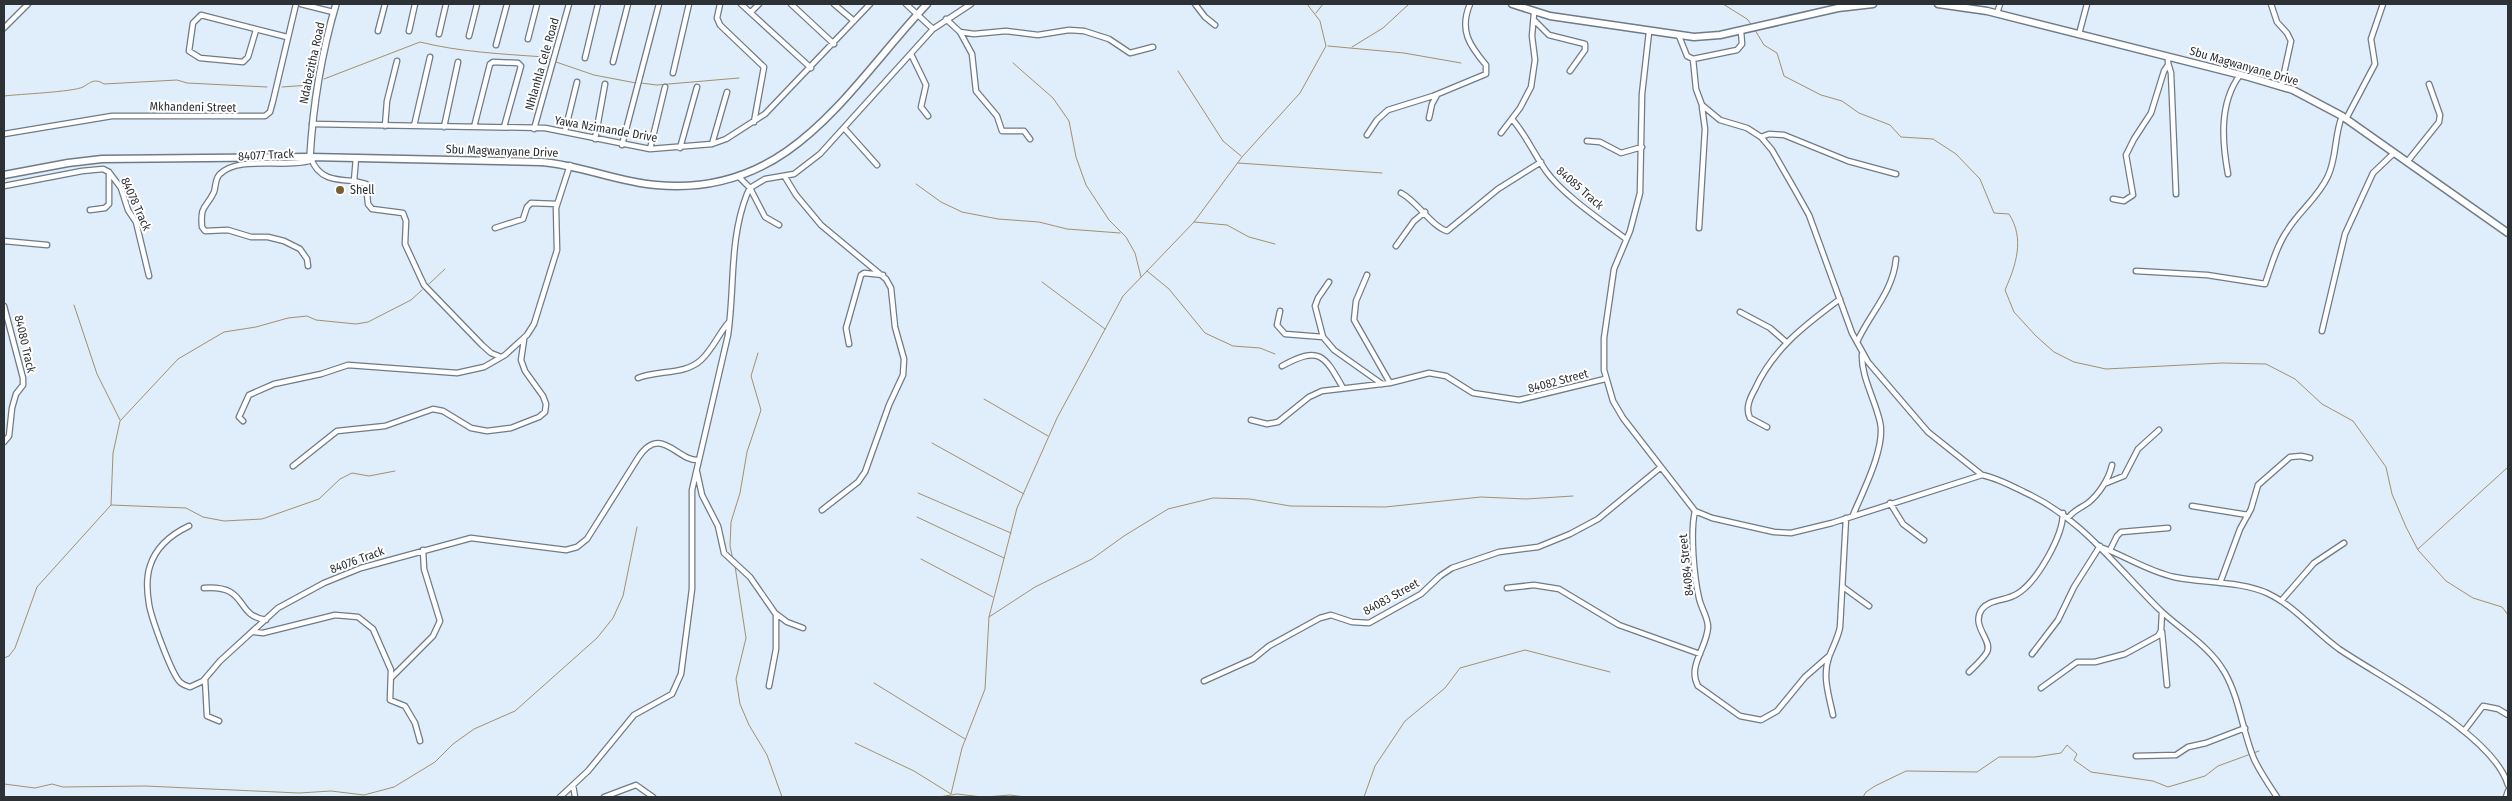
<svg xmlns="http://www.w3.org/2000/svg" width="2512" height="801" viewBox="0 0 2512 801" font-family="'Fira Sans Condensed',sans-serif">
	<rect width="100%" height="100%" fill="#e0edfa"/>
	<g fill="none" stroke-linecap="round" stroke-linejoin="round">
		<path stroke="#a4906f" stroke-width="1" d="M1723 4 1747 19 1751 24
			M1316 13 1323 4
			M1755 30 1764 45 1777 53 1784 76 1821 95 1842 101 1859 113 1890 125 1901 137 1933 139 1956 154 1980 179 1994 213 2009 214C2025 239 2016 265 2005 290L2014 312 2036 336 2054 352 2074 362 2106 369 2222 363 2266 364 2295 379 2322 404 2353 421 2386 467 2392 494 2406 527 2418 550 2446 581 2473 598 2502 607 2508 615
			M1328 46 1404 53 1461 63
			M1352 47 1383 28 1409 4
			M556 62 594 75 636 83
			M1013 63 1053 98 1069 121 1076 157 1086 185 1109 220 1126 237 1135 253 1141 277
			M1178 71 1223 141 1241 156
			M324 79 420 42C460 52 502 54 545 57L551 60
			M640 83 657 85 739 78
			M282 87 310 85
			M4 96C20 94 73 92 83 87 91 82 95 78 104 84L177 80 187 83 267 87
			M1238 163 1382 173
			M916 184 941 202 962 212 998 219 1039 222 1067 229 1120 233
			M1194 222 1227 225 1249 237 1275 244
			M1147 271 1169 289 1205 333 1233 346 1260 348 1275 354
			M1042 282 1105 329
			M429 284 445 269
			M74 305 97 374 120 420
			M984 399 1048 436
			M932 443 1024 494
			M918 493 1011 533
			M111 505 113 453 120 421 178 359 224 332 256 327 288 318 307 316 316 320 356 324 368 322 411 300 422 290
			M917 517 1004 558
			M2418 549 2508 467
			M921 559 993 597
			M733 560 730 546 731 522 740 493 747 452 761 410 751 376 758 353
			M735 566 746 638 736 679 740 704 749 725 767 755 782 797
			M989 617 1035 587 1092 559 1124 536 1168 509 1213 498 1250 499 1290 506 1385 507 1481 497 1526 499 1573 496
			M4 658 9 656 15 648 37 587 111 505 186 508 203 517 224 521 262 519 319 499 340 479 352 473 369 476 395 471
			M874 683 965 739
			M855 743 914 771 951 794 962 748 985 689 989 617 1017 508 1057 418 1123 296 1194 222 1242 157 1300 93 1326 46 1320 21 1307 4
			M4 784 35 788 52 784 63 787 145 786 299 793 331 791 364 795 394 787 435 762 453 744 474 729 515 711 597 638 613 618 623 596 637 527
			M939 797 957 794 982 797
			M985 797 1010 795 1025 797
			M1364 797 1375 766 1405 721 1445 688 1460 668 1525 650 1610 672
			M1863 797 1866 792 1875 786 1906 771 1977 772 1999 757H2035L2061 753 2067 745 2077 754 2074 760 2091 772 2153 781 2168 787 2205 776 2218 766 2259 751"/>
		<defs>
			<path id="minor" d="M301 4 333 12
				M720 4 717 18 720 25 764 67 754 122
				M741 4 811 68
				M791 4 834 44
				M834 4 854 21
				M1195 4 1205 17 1215 25
				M2271 4 2277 22 2287 33 2291 41 2281 87
				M751 12 759 4
				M1997 13 2000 4
				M946 19 960 32 974 34 1006 31 1038 35 1069 30 1084 31 1109 39 1130 53 1153 47
				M1535 21 1549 35 1585 44V50L1570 71
				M4 28 28 4
				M933 29 971 4
				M256 30 248 57 243 62 200 58 189 51 193 23 201 15 287 37
				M378 31 385 4
				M409 31 415 4
				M960 32 972 54 976 91 997 116 1002 131H1024L1030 139
				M1649 32 1642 94 1640 193 1630 231 1614 269 1604 338V370L1613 401 1623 418 1695 511 1712 518 1774 532 1791 533 1832 523 1982 475C1997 478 2010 485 2024 492 2082 518 2116 567 2160 610 2182 631 2209 645 2225 673 2240 700 2242 730 2254 759 2260 772 2269 785 2277 797
				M439 34 446 4
				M2079 34 2087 4
				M469 36 477 4
				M1679 36 1687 56 1693 59 1696 89 1702 105 1720 120 1747 128 1761 137 1772 150 1795 190 1809 215 1852 333 1868 362 1928 432 1982 475
				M528 39 537 4
				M496 45 507 4
				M911 54 926 85 921 107 928 116
				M2168 57V63L2171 73 2176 194
				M585 58 598 4
				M1693 59 1737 50 1742 44 1741 31
				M613 62 628 4
				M673 73 689 4
				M1429 118 1432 104 1437 95
				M1512 119C1526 135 1534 154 1546 171 1563 195 1602 221 1626 239
				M2346 119 2375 64 2371 39 2383 4
				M312 124 545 128 650 149 712 144 726 139 765 114 870 4
				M385 126 387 101 397 61
				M414 126 430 57
				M444 127 458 62
				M474 127 490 64 493 62 518 63 521 66 504 127
				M844 128 877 165
				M534 129 569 4
				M565 131 577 82
				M1501 133 1520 108 1531 87 1535 60 1532 36 1534 13
				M4 134 112 116H265L270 112 273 101 296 4
				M1367 135 1377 120 1388 110 1433 96 1486 74V65C1469 45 1459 30 1470 4
				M1761 137 1769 134 1784 135 1848 161 1896 174
				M595 139 605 84
				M1587 141 1600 142 1621 153 1642 147
				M712 144 727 92
				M622 145 659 4
				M680 148 697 87
				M650 149 665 87
				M311 158C318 179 335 180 354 181L356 158
				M2407 162 2439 122 2440 115 2429 84
				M2228 174C2222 141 2219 103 2240 75
				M739 177 750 188 765 217 779 225
				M785 177 796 195 821 225 886 279 891 288 895 327 904 359 903 375 889 405 865 472 858 482 822 510
				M354 181 366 184 368 204 372 209 403 213 406 221 405 244 424 285 482 345 491 353 501 357
				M4 186 82 171 103 169 109 172 121 188 128 210 136 222 149 276
				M1401 193C1418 202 1431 226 1447 231L1498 189 1541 162
				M2113 199 2124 201 2133 195 2126 155 2134 139 2151 113 2164 71 2168 65
				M90 210 105 208 109 204V172
				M495 228 523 219 527 207 531 203 557 204
				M1699 228 1705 129 1702 107
				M4 241 47 245
				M1396 246 1414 221 1425 212
				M308 266 307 259 300 249 284 241 268 237H251L228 230 205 231 202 227C200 204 206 209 214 192 216 186 215 178 220 174 239 155 286 169 312 160
				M2136 271 2207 275 2265 284C2271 267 2276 247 2287 231 2299 211 2318 198 2328 176 2337 157 2334 136 2342 116
				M1367 275 1356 301 1354 320 1390 383
				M1329 282 1318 298 1315 306 1323 337 1334 350 1382 384
				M4 306 23 378V385L16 394 12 408 9 436 4 442
				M1280 311 1277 325 1285 334 1323 337
				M1740 312 1770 328 1786 342
				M2322 331 2345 234 2373 173 2394 153
				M1857 342C1870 313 1893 292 1896 259
				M849 344 846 328 861 275 864 273 883 275
				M1282 366C1319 346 1324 354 1343 388
				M638 378C658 370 685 375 701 360 713 349 719 333 729 322
				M1251 420 1267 424 1278 422 1309 397 1322 391 1390 383 1429 373 1446 376 1473 393 1519 400 1605 379
				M243 421 239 417 249 395 274 384 321 374 348 365 457 373 484 367 505 355 527 335 534 324 557 250 556 208 570 165
				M1767 427 1750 418C1745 408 1750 398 1755 389 1773 349 1805 325 1840 299
				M293 466 337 431 385 426 433 409 443 411 471 428 487 431 511 428 539 417 545 412 546 404 543 396 525 371 521 360 524 340
				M697 472 702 495 718 526 724 553 750 577 775 613 787 622 803 628
				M2104 484 2124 476 2138 449 2159 430
				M1890 503 1903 524 1924 540
				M2192 506 2248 515
				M1695 511C1690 532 1694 577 1699 598 1701 608 1708 617 1708 627 1707 648 1687 666 1698 686L1740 716 1761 720 1777 711 1805 677 1829 656
				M1853 515C1863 491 1886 447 1880 422 1875 399 1861 377 1862 354
				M2068 518C2074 510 2081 508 2088 503 2099 494 2109 479 2112 465
				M189 526C172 534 156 547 150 566 146 578 147 592 149 604 151 617 171 673 180 682 183 685 187 686 190 687L203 681 220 661 278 608 324 583 361 568 471 538 566 550 577 547 587 539 638 458C661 423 677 462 699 460
				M2103 548C2127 557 2148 571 2174 577 2202 583 2240 581 2267 593 2295 606 2314 631 2339 649 2383 679 2493 734 2508 785
				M2110 550 2117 536 2121 532 2168 528
				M2220 583 2240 529 2251 509 2258 485 2290 457 2301 456 2310 458
				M1843 587 1869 606
				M204 588C250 585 233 615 266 620
				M1507 588 1534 585 1559 589 1619 625 1700 654
				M2281 601 2314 563 2344 543
				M254 632 263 633 335 615 358 617 373 629 391 670 390 700 405 706 415 723 420 741
				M2162 632 2167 685
				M2032 654 2058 620 2074 587 2100 546
				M1969 672C1975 666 1983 659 1987 652 1993 640 1970 626 1982 609 1990 599 2006 601 2017 594 2037 582 2063 536 2063 513
				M392 677 433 636 440 621 424 569 423 550
				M205 679 207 716 219 721
				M1204 681 1253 659 1269 646 1320 618 1331 615 1352 622 1369 623 1421 594 1440 576 1452 568 1499 552 1538 547 1570 534 1598 519 1661 467
				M769 686 776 649V614
				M2041 688 2077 662H2095L2125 654 2158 636 2161 631 2162 612
				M1833 715C1829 696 1822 676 1829 657 1833 646 1838 638 1840 627L1846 518
				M2464 731 2483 706 2498 709 2508 715
				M2136 756 2176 755 2188 747 2206 743 2245 728
				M573 785 575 797
				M560 797 588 771 634 715 672 694 681 674 692 589V490L728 335C735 286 729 240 747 194L750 188 765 179 794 174 820 154 933 29 906 4
				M604 797 636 785 653 797
				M2506 797 2508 791"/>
			<path id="tertiary" d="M310 157C313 104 321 55 336 4"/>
			<path id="secondary" d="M1512 4 1550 16 1694 37 1720 35 1838 8 1873 4
				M1938 4 1987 11 2249 77 2293 90 2342 116 2508 233
				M4 175 68 163 102 159 310 157 541 162C581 165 617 182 656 185 791 198 847 89 927 4"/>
		</defs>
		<use href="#minor" stroke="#6f7b87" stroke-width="7"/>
		<use href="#tertiary" stroke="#6f7b87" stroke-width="8"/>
		<use href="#secondary" stroke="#6f7b87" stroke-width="9"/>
		<use href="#minor" stroke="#fff" stroke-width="4.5"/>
		<use href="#tertiary" stroke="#fff" stroke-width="5.5"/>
		<use href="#secondary" stroke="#fff" stroke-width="6"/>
	</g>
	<circle fill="#775e2f" stroke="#fff" stroke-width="2" cx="340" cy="190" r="5"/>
	<g text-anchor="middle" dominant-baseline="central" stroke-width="4" stroke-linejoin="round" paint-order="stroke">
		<g font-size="12" fill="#2c3136" stroke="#fff">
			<text transform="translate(312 63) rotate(-78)">Ndabezitha Road</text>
			<text transform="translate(542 64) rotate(-74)">Nhlanhla Cele Road</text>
			<text transform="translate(2244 66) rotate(16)">Sbu Magwanyane Drive</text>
			<text transform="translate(193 107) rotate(1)">Mkhandeni Street</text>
			<text transform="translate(606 129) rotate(10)">Yawa Nzimande Drive</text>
			<text transform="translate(502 151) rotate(2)">Sbu Magwanyane Drive</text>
			<text transform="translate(266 155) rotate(-3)">84077 Track</text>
			<text transform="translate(1580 188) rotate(41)">84085 Track</text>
			<text transform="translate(136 204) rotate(66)">84078 Track</text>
			<text transform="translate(25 344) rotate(77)">84080 Track</text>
			<text transform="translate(1558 381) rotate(-15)">84082 Street</text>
			<text transform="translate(357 560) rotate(-20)">84076 Track</text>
			<text transform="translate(1686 565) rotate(-96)">84084 Street</text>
			<text transform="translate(1391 597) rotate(-29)">84083 Street</text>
		</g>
		<g font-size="12" fill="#2c3136" stroke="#fff" text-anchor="start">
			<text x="350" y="190">Shell</text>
		</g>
	</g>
	<rect width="2512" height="801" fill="none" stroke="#2c3136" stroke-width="10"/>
</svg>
